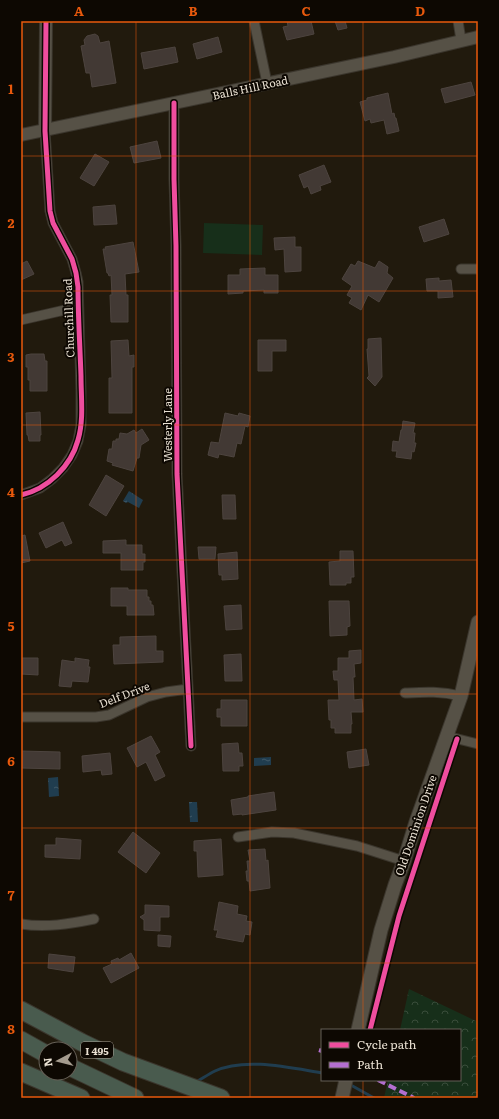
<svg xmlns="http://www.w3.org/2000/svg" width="499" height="1119" viewBox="0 0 499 1119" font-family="Literata,serif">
	<defs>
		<pattern id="forest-crowns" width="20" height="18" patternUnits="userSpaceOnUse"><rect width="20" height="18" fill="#172f1a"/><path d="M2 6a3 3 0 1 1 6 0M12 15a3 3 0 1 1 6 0" fill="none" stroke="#394d3a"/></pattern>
		<pattern id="water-ripples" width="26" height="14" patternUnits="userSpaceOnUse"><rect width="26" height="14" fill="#203d4f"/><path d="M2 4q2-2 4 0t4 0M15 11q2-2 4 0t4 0" fill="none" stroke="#415967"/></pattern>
	</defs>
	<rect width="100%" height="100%" fill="#211a0d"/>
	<path fill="#172f1a" d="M204 223 263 225 262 255 203 253Z"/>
	<path fill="url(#forest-crowns)" d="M409 989 478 1022V1098H384L388 1080H460V1030H400Z"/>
	<path fill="url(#water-ripples)" d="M129 491 143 500 139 508 128 502 126 503 123 501Z
		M271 757V765L254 766V758Z
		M58 777 59 796 49 797 48 778Z
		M189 802H197L198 822H190Z"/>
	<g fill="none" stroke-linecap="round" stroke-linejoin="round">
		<path stroke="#203d4f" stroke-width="3" d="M196 1082C203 1078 209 1074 215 1071 245 1057 291 1068 322 1073
			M349 1084 374 1098"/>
	</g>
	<path fill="#423934" stroke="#4d443f" d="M287 21H311L314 34 287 40 283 27 288 26Z
		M335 21H345L347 28 338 30Z
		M95 34 98 36 100 43 109 41 116 83 92 87 90 73H86L81 46 85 45 84 40 87 36Z
		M218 37 222 52 197 59 193 44Z
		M175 47 178 62 144 69 141 53Z
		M471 82 475 95 445 103 441 89Z
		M388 93 392 114 394 113 395 118H396L399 131 387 134 384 120 371 123 370 119 365 121 360 102 367 100V98Z
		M157 141 161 158 134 163 130 147Z
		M95 154 109 162 94 186 80 178Z
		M324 165 331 182 320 186 321 190 311 194 308 186 304 188 299 175Z
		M115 205 117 224 94 225 93 207Z
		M444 219 449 234 424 242 419 227Z
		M295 237V247H301V271L285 272 284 249 275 250 274 238Z
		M133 242 139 272 125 274 126 295H128V322H111L110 295H112L111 275 109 276 108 273H107L103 249H106L105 247Z
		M27 261 34 274 21 280V264Z
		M358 261 375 268 379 261 388 267 387 273 393 278 379 302 368 295 361 310 349 303 352 298 347 295 352 286 342 279 351 264 355 266Z
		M265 268V275H278V293H264V290L243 291V293L228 294V275H240V269Z
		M439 278V281L451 280 453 297 438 298V291H427L426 279Z
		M381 338 382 377 375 386 367 378 369 376 367 349H368V339Z
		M128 340 129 356 134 355V367H132V413H109V378H112L111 341Z
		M258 340H286V351H272V371H258Z
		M31 354H44L45 361H47V391H30V380H28V367H26V355Z
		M40 412 41 435H40V441H29L28 435H27L26 413Z
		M225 413 238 416 239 413 250 416 248 427 245 426 241 444 237 443 234 457 219 454 218 458 208 455 211 442 219 443Z
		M403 421 415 423 413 433H415L414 443H416L414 452 412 451 411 459 396 457 397 451H392L393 441 399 442 401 430H402Z
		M142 429 149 440 141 445 139 458H137L133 471 112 465 113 463 107 461 109 449H112L113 441H116V439H119L120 433 127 434 134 430 136 433Z
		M106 475 124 486 106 516 89 505Z
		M222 495H235L236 519H223Z
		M63 522 72 543 65 546 62 540 46 548 39 533Z
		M25 535 30 561 21 563V536Z
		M126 540V545H142V554H145V562H143V570H121V553H103V541Z
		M198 547H216L215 559H199Z
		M340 551H353L354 577H351V583H346V585H330L329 562 340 561Z
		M237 552 238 579 222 580V575H219L218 554Z
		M111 588H128V590H147V597H149V601H151V605H153L154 615H127V606H111Z
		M329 601H349L350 626 347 627V635L330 636Z
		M241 605 242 629 226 630 224 606Z
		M156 636V651H163V662L114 664 113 645H120V637Z
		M361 650V663L354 664 355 677H353L354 700 362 699 363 712H351L352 724H351V733H335V728H331V720H329L328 700H339L338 680H334L333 671H338V658H349V651Z
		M241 654 242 681H225L224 655Z
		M21 658H38V675L21 674Z
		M75 658 89 660 88 667H90L88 682 72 681 71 687 59 686 62 660 75 662Z
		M221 700H247V726H221V717H217V709H221Z
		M151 736 160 752 155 755 165 776 155 781 146 762 137 767 127 748Z
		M238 743 239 753H242L243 766H239V771H223L222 744Z
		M366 749 369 765 349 768 347 752Z
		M21 751 60 752V769L21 768Z
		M110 753 112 774 102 775 101 770 83 772 82 756Z
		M274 792 276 810 242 815V814L233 815 231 800 248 797V796Z
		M133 832 160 853 146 873 118 852Z
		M56 838 81 840 80 859 45 857V845H56Z
		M221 839 223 875 198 877 197 851H194V841Z
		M265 849 266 861 268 860 270 888 250 891 249 881H247L246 871H248L247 861H250L248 850Z
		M219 902 238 906 237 914 247 916 246 921 252 922 250 935 245 934 243 942 216 937 218 930H214Z
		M145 905 169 906V917H160V931L144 930V920L140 917 145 914Z
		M158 935 171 936 170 947 158 946Z
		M131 953 139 968 111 983 103 968 112 964 111 961 118 958 119 960Z
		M49 954 75 957 73 972 48 968Z"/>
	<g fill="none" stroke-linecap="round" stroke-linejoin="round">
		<defs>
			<path id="minor" d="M254 21 267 83
				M458 21 461 40
				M174 103V179L176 246 177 474 191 746
				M461 269H478
				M21 320 78 307
				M21 495 40 488 52 479 63 468 72 455 78 441 81 425V391L78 282 76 273 72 259 53 223 50 211 45 131
				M405 693C425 692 440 691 461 696
				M21 717H96L109 715 147 697 166 692 188 689
				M446 736 478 744
				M238 837 272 832 294 833 357 846 404 861
				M21 924C46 928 69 924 94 919"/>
			<path id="tertiary" d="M45 131 46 21
				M21 135 394 57 478 37"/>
			<path id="secondary" d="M358 1030 381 930 395 885 404 861 416 822 461 696 478 622
				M342 1098 346 1080"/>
			<path id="motorway" d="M21 1010 81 1042 123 1062 221 1098
				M21 1040 46 1054
				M70 1067 135 1098
				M21 1072 81 1098"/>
		</defs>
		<use href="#minor" stroke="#3b362d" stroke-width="11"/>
		<use href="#tertiary" stroke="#3b362d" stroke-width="14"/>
		<use href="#secondary" stroke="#3b362d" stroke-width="15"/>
		<use href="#motorway" stroke="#3b362d" stroke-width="19"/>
		<use href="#minor" stroke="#565146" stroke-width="9"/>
		<use href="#tertiary" stroke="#565146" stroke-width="12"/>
		<use href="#secondary" stroke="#565146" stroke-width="13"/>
		<use href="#motorway" stroke="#495b4e" stroke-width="17"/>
		<path stroke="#b36fd0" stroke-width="4" stroke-dasharray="8 4" stroke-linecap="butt" d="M319 1050 322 1051
			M378 1080 414 1098"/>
		<defs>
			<path id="cycleway" d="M174 103V179L176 246 177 474 191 746
				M21 495C48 489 71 466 78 440 84 420 81 397 81 376 80 346 78 317 78 287L76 273 72 259 53 223 50 211 45 131 46 21
				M370 1030 399 916 457 739"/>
		</defs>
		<use href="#cycleway" stroke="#0d0802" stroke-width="8"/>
		<use href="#cycleway" stroke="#ef4d9e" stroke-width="5"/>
	</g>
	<path fill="none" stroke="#e8590c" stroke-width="1" stroke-opacity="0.55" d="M136 21V1098M250 21V1098M363 21V1030M21 156H478M21 291H478M21 425H478M21 560H478M21 694H478M21 828H478M21 963H478M363 1080V1098"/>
	<g text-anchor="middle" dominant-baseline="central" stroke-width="4" stroke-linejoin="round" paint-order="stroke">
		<rect fill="#0d0802" stroke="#a8a094" stroke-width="1" x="81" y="1042" width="32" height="16" rx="3"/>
		<g font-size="10" font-weight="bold" fill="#eae1d3">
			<text x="97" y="1050">I 495</text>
		</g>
		<g font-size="11" fill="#eae1d3" stroke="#0d0802">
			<text transform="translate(250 87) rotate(-12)">Balls Hill Road</text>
			<text transform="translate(68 318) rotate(-92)">Churchill Road</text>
			<text transform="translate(167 425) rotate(-90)">Westerly Lane</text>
			<text transform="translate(124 694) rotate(-21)">Delf Drive</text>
			<text transform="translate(415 825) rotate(-71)">Old Dominion Drive</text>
		</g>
	</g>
	<rect width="499" height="1119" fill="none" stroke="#0d0802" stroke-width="44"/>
	<rect x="321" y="1029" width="140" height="52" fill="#0d0802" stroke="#655f56"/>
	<rect x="329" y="1042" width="20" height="6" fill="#ef4d9e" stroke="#655f56"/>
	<text x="357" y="1049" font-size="12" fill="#eae1d3">Cycle path</text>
	<rect x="329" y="1062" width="20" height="6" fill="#b36fd0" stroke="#655f56"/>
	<text x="357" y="1069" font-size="12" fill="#eae1d3">Path</text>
	<g transform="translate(58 1061) rotate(263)"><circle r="19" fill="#0d0802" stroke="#655f56"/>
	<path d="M0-3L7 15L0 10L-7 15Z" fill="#a49b8e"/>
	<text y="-6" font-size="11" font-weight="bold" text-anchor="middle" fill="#eae1d3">N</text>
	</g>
	<rect x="22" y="22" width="455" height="1075" fill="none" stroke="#e8590c" stroke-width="1.5"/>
	<g font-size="13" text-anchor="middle" font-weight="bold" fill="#e8590c">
		<text x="79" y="16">A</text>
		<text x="193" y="16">B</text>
		<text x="306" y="16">C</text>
		<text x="420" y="16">D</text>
		<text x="11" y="94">1</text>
		<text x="11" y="228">2</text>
		<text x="11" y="362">3</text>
		<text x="11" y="497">4</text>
		<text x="11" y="631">5</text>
		<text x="11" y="766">6</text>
		<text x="11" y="900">7</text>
		<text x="11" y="1034">8</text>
	</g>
</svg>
